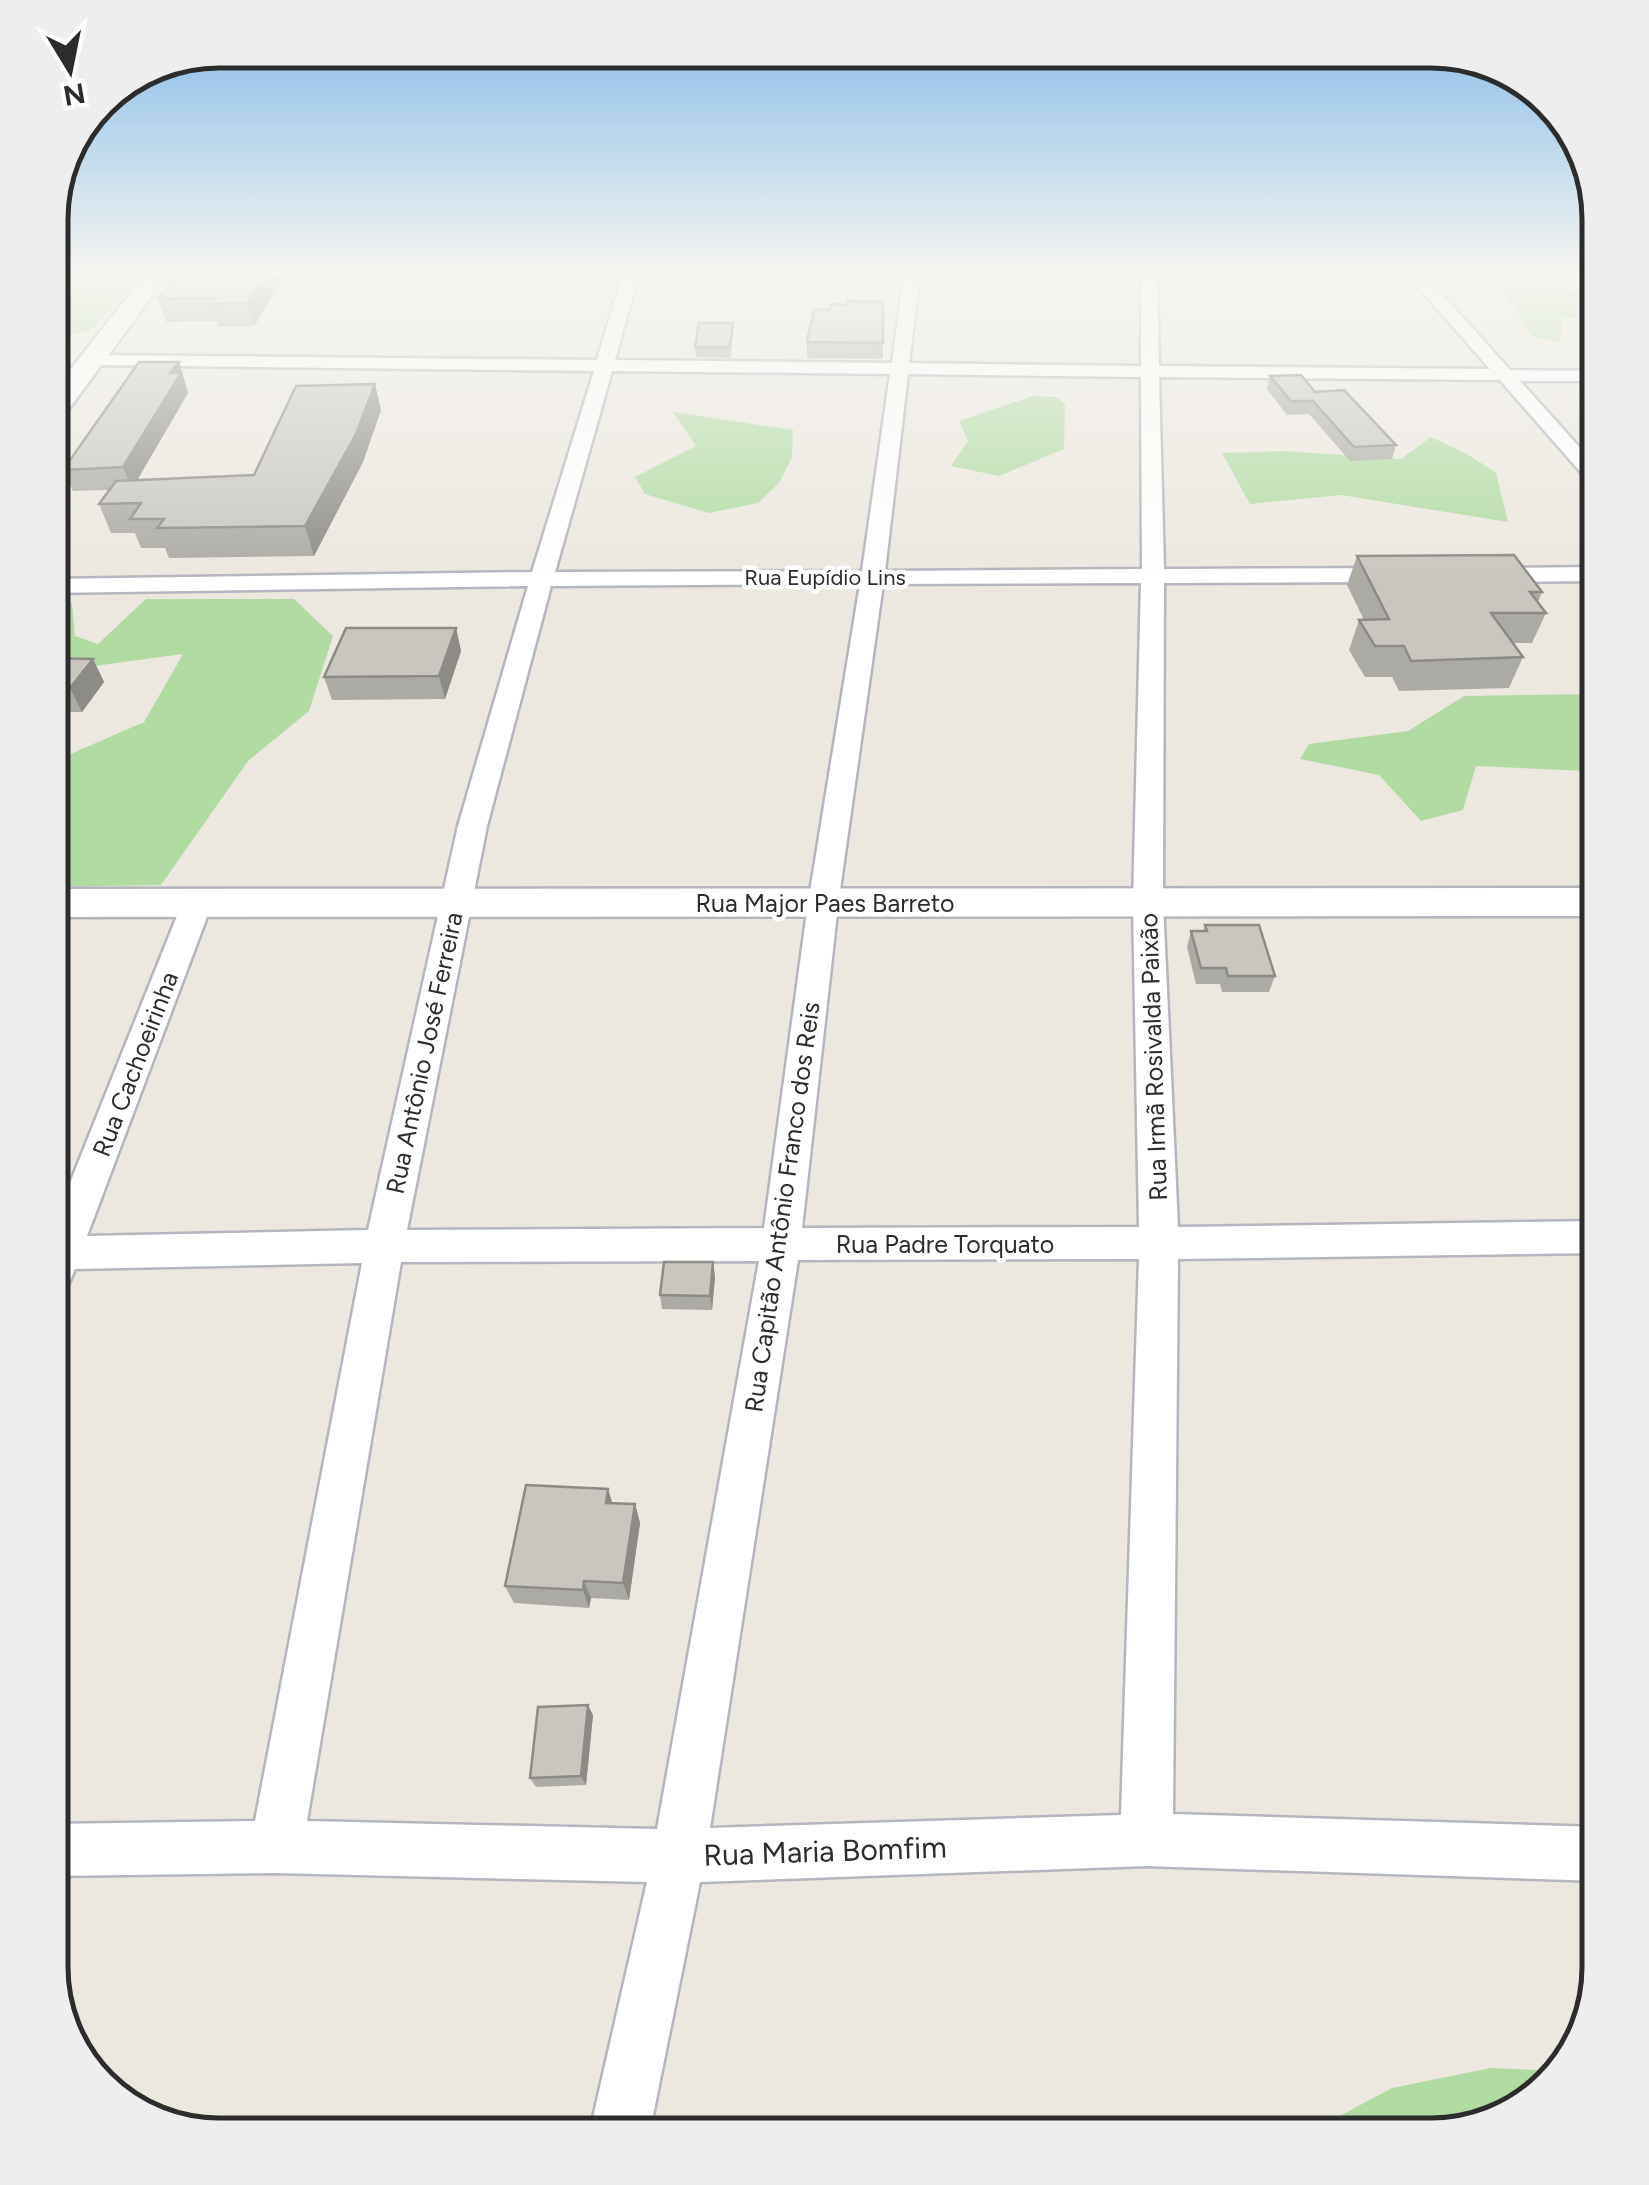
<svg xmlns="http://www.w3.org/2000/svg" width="1649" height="2185" viewBox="0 0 1649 2185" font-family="Figtree,sans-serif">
	<rect width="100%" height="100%" fill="#ece8e0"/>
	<path fill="#b2dba4" d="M50 273H99L93 282 136 281 89 332 50 335Z
		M1499 284 1599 291V318L1563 317 1560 343 1532 337Z
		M1033 396 1056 397 1065 404 1064 449 999 476 951 466 968 441 959 421Z
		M673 412 793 430 792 457 779 483 758 503 709 513 645 494 635 477 696 446Z
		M1431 437 1469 455 1496 473 1508 522 1341 495 1250 504 1222 453 1285 451 1401 459Z
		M146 599H294L333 636 309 711 248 761 161 885 50 887V763L144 722 183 654 50 672V604L72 603 75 636 98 644Z
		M1599 694V765L1587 771 1476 766 1463 810 1421 821 1379 775 1300 759 1309 744 1408 731 1464 696Z
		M1491 2068 1557 2071 1523 2107 1431 2135H1304L1392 2088Z"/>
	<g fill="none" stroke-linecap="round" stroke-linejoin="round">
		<defs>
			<path id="street" d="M623 273H639L615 360 892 363 904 273H920L909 363 1141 366V273H1157L1159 366 1490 369 1406 273H1423L1510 370 1599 371V381H1520L1599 469V487L1592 485 1500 380 1159 377 1164 569 1398 568 1409 575 1398 582 1164 583 1163 903 1178 1227 1599 1221V1253L1178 1259 1173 1814 1599 1827V1881L1146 1866 700 1882 649 2135H589L647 1882 276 1873 50 1876V1824L255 1821 362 1263 75 1269 64 1295 50 1300V1233L183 901 187 894H209L213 901 87 1236 368 1230 458 826 528 586 50 593V579L532 572 594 371 92 365 83 360 92 355 597 360ZM612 371 890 374 862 571 555 572ZM908 374 1141 377 1142 569 885 571ZM1141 583 1133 903 1139 1227 802 1228 838 904 883 584ZM860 584 808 904 764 1228 407 1230 487 826 551 586ZM1139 1259 1121 1815 710 1828 798 1260ZM759 1261 657 1829 307 1821 401 1262Z
				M1599 567V581L1480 582 1469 575 1480 568Z"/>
			<path id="secondary" d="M146 273H169L60 421 50 423V396Z
				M1599 888V916L50 917V889Z"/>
		</defs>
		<use href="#street" stroke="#b4b5be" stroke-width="5"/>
		<use href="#secondary" stroke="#b4b5be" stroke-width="5"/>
		<use href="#street" fill="#fff" fill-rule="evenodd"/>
		<use href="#secondary" fill="#fff" fill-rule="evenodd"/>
	</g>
	<path fill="#acaaa4" d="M286 273 254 326 219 327 217 321 166 322 158 299Z
		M1554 273H1599V275Z
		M883 302V359L807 358V342L830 310 847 305Z
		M733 323 731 358 696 357 695 347Z
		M179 362 188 393 137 480 254 475 381 410 363 462 314 556 169 558 165 548H141L135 533H111L99 504 110 490 73 491 63 470Z
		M1270 376 1315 392 1396 445 1392 459 1350 461 1309 414 1287 415 1267 389Z
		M1357 556 1542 592 1538 602 1546 613 1532 643H1513L1523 657 1509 688 1399 691 1392 677H1365L1349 650 1359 620H1364L1347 585Z
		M456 628 461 651 445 699 332 700 324 677Z
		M50 658 93 659 104 682 82 712H50Z
		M1205 925 1275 976 1269 992H1222L1220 984H1196L1187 947 1191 931H1203Z
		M713 1262 715 1277 712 1310 662 1309 660 1295Z
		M612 1503 635 1504 640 1523 629 1600 591 1598 589 1608 514 1603 505 1586Z
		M593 1715 586 1785 536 1787 530 1778Z"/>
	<path fill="#8c8b86" d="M266 273H286L254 326 247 303Z
		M179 362 188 393 132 489 123 467 170 373Z
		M375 384 381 410 363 462 314 556 305 526Z
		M456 628 461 651 445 699 439 676Z
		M93 659 104 682 82 712 70 688Z
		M713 1262 715 1277 712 1310 710 1296Z
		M608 1489 614 1508 606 1503Z
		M635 1504 640 1523 629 1600 623 1583Z
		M584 1581 591 1598 589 1608 583 1590Z
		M588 1705 593 1715 586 1785 581 1776Z"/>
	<path fill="#c8c6bf" stroke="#8c8b86" stroke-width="2.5" d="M180 273H266L247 303 212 304 216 298 158 299Z
		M848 301 883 302V343L807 342 814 309 830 310 831 304 847 305Z
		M699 323H733L730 347H695Z
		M139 362H179L170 373H181L123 467 63 470Z
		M1301 375 1315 392 1344 390 1396 445 1354 447 1313 401H1291L1270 376Z
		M375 384 356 434 305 526 157 528 164 519H130L141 503 99 504 116 481 254 475 296 386Z
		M1514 555 1542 592H1530L1546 613H1491L1523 657 1411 661 1404 646H1375L1359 620 1389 619 1357 556Z
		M346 628H456L439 676 324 677Z
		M50 658 93 659 70 688H50Z
		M1205 925H1259L1275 976H1228L1226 968H1201L1191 931H1207Z
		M664 1262H713L710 1296 660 1295Z
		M526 1485 608 1489 606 1503 635 1504 623 1583 584 1581 583 1590 505 1586Z
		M588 1705 581 1776 530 1778 538 1707Z"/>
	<linearGradient id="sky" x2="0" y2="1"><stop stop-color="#7fb8e5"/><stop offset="0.47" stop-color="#f6f5f1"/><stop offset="1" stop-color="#f6f5f1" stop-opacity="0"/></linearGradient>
	<rect width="1649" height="579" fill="url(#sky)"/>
	<g text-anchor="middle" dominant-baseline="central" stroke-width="9" stroke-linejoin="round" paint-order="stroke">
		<g font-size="22" fill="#2c2c2c" stroke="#fff">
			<text x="825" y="577">Rua Eupídio Lins</text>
		</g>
		<g font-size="25" fill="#2c2c2c" stroke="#fff">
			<text x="825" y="903">Rua Major Paes Barreto</text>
			<text transform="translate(424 1053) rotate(-78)">Rua Antônio José Ferreira</text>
			<text transform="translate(1153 1057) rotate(-92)">Rua Irmã Rosivalda Paixão</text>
			<text transform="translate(135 1064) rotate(-69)">Rua Cachoeirinha</text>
			<text transform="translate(782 1207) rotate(-82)">Rua Capitão Antônio Franco dos Reis</text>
			<text x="945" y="1244">Rua Padre Torquato</text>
		</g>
		<g font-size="30" fill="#2c2c2c" stroke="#fff">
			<text transform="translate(825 1851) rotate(-2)">Rua Maria Bomfim</text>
		</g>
	</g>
	<path d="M0 0H1649V2185H0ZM219 68H1431A151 151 0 0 1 1582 219V1967A151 151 0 0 1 1431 2118H219A151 151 0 0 1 68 1967V219A151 151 0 0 1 219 68Z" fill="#eee" fill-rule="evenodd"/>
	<path fill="none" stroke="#2c2c2c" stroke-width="5" d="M219 68H1431A151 151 0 0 1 1582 219V1967A151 151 0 0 1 1431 2118H219A151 151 0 0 1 68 1967V219A151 151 0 0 1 219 68Z"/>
	<g transform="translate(70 70) rotate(170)" stroke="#ffffff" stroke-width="8" paint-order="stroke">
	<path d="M0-8L18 38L0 25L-18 38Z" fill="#2c2c2c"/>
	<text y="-15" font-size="28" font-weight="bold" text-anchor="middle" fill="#2c2c2c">N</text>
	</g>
</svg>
